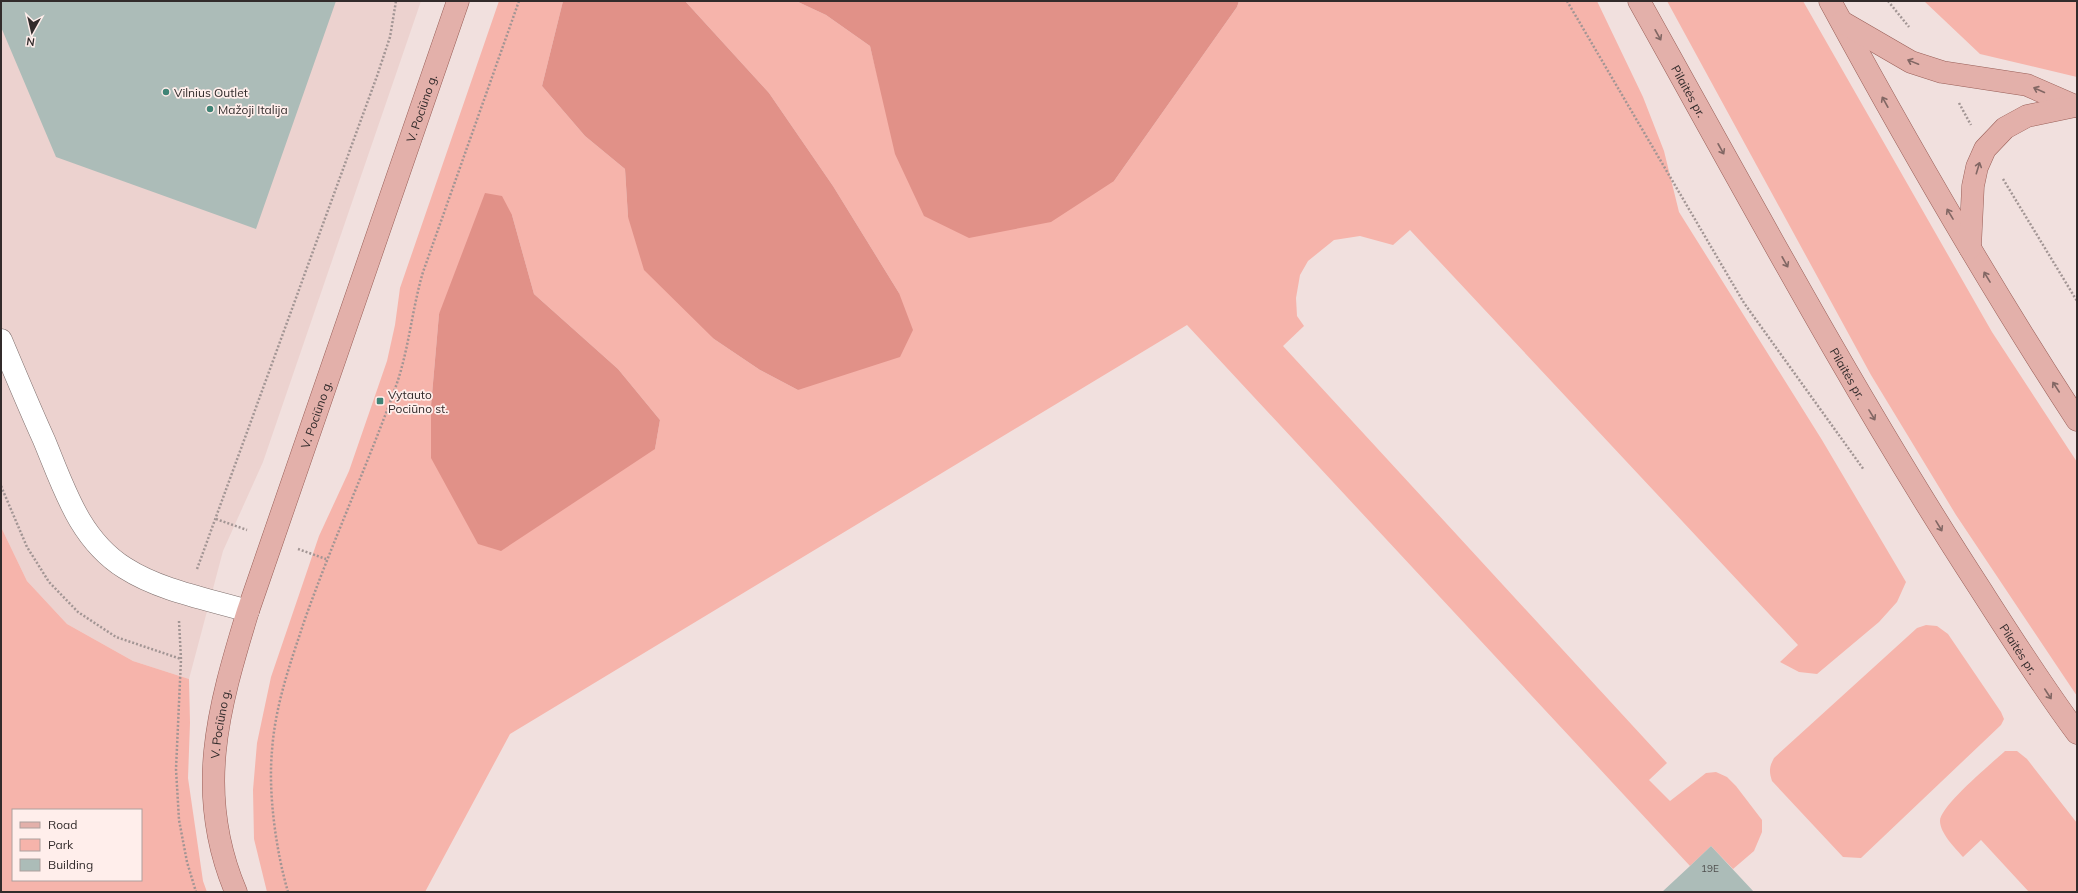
<svg xmlns="http://www.w3.org/2000/svg" width="2078" height="893" viewBox="0 0 2078 893" font-family="Mulish,sans-serif">
	<rect width="100%" height="100%" fill="#f1e0de"/>
	<path fill="#ecd2cf" d="M1 1H421L263 462 223 551 189 679 133 661 67 624 27 581 1 527Z"/>
	<path fill="#f6b4ab" fill-rule="evenodd" d="M499 1H563L542 86 585 136 625 169 628 217 714 339 760 370 798 390 899 293 833 186 769 93 685 1H796L826 15 870 46 881 90 1114 181 1237 7 1239 1H1597L1643 97 1664 151 1679 212 1822 440 1906 582 1897 602 1879 622 1817 674 1799 672 1780 662 1798 645 1410 230 1393 245 1360 236 1334 240 1308 261 1300 275 1296 298 1297 316 1304 326 1283 346 1667 763 1649 780 1670 801 1706 773 1716 772 1727 777 1736 786 1762 820V832L1754 851 1733 869 1711 846 1690 866 1187 325 510 734 425 892H267L254 839 253 790 257 743 271 677 319 536 349 471 387 361 395 325 400 288ZM512 215 534 294 618 369 660 420 655 449 431 458V406L439 314Z
		M1667 1H1803L1992 332 2077 462V696L1956 515 1871 375Z
		M1924 1H2077V77L1980 54Z
		M1 527 27 581 67 624 133 661 189 679 190 723 188 778 203 881 207 892H1ZM13 810H141V880H13Z
		M1926 625 1937 626 1948 634 2001 712 2004 719 2001 725 1861 858 1843 857 1772 781C1769 772 1769 767 1774 758L1917 628Z
		M2005 751H2017L2027 759 2077 823V892H2029L1981 840 1963 857C1955 848 1940 833 1940 821 1940 806 1992 763 2005 751Z"/>
	<path fill="#e19188" d="M563 1H685L769 93 833 186 899 293 913 330 900 357 798 390 760 370 714 339 644 270 628 217 625 169 585 136 542 86Z
		M796 1H1239L1237 7 1114 181 1051 222 969 238 924 216 895 154 870 46 826 15Z
		M485 193 502 196 512 215 534 294 618 369 660 420 655 449 501 551 478 544 431 458V406L439 314Z"/>
	<path fill="#acbcb8" d="M1 1H336L256 229 56 157 1 27Z
		M1711 846 1754 892H1662L1690 866Z"/>
	<g fill="none" stroke-linecap="round" stroke-linejoin="round">
		<defs>
			<path id="minor" d="M1 340C15 373 29 407 44 440 64 488 79 539 125 568 161 591 208 599 248 611"/>
			<g id="major">
				<path id="s1" d="M1639 1C1749 198 1856 398 1979 587 2011 637 2042 686 2077 733"/>
				<path d="M1830 1C1907 143 1988 284 2077 420"/>
				<path d="M1842 22 1911 62 1942 72 2027 85 2075 106"/>
				<path d="M1970 248 1973 186 1977 167 1985 149 2005 128 2027 116 2075 106"/>
				<path id="s2" d="M236 892C194 793 218 709 248 611L458 1"/>
			</g>
		</defs>
		<use href="#minor" stroke="#7f706e" stroke-width="23"/>
		<use href="#major" stroke="#995f58" stroke-width="23"/>
		<path stroke="#a29594" stroke-width="2.5" stroke-dasharray="2 2" stroke-linecap="butt" d="M1567 1 1744 303 1864 470
			M1888 1 1909 27
			M1959 103 1971 125
			M2003 179 2077 301
			M1 486 27 547 49 582 78 612 116 637 181 659
			M216 519 247 530
			M298 549 326 559
			M197 569 377 76 390 37 396 1
			M179 621 181 659 176 769 179 820 187 862 196 892
			M288 892C276 851 268 793 272 751 275 705 291 661 305 619 333 540 368 464 396 386 409 349 412 309 423 272L519 1"/>
		<use href="#minor" stroke="#fff" stroke-width="22"/>
		<use href="#major" stroke="#e3b0aa" stroke-width="22"/>
	</g>
	<defs><path id="oneway-shaft" d="M-6 0H5M1.5-3L5.5 0L1.5 3" fill="none" stroke-width="1.6" stroke-linecap="round" stroke-linejoin="round"/></defs>
	<g stroke="#826764">
		<use href="#oneway-shaft" transform="translate(1658 35) rotate(61)"/>
		<use href="#oneway-shaft" transform="translate(1913 62) rotate(-158)"/>
		<use href="#oneway-shaft" transform="translate(2039 90) rotate(-156)"/>
		<use href="#oneway-shaft" transform="translate(1885 102) rotate(-119)"/>
		<use href="#oneway-shaft" transform="translate(1721 149) rotate(61)"/>
		<use href="#oneway-shaft" transform="translate(1978 168) rotate(-73)"/>
		<use href="#oneway-shaft" transform="translate(1950 214) rotate(-121)"/>
		<use href="#oneway-shaft" transform="translate(1785 262) rotate(61)"/>
		<use href="#oneway-shaft" transform="translate(1987 277) rotate(-121)"/>
		<use href="#oneway-shaft" transform="translate(2056 387) rotate(-123)"/>
		<use href="#oneway-shaft" transform="translate(1872 415) rotate(59)"/>
		<use href="#oneway-shaft" transform="translate(1939 526) rotate(59)"/>
		<use href="#oneway-shaft" transform="translate(2048 694) rotate(57)"/>
	</g>
	<g fill="#408476" stroke="#ffeeeb" stroke-width="1.5">
		<circle cx="166" cy="92" r="4"/>
		<circle cx="210" cy="109" r="4"/>
		<rect x="376" y="397" width="8" height="8" rx="2"/>
	</g>
	<g text-anchor="middle" dominant-baseline="central" stroke-width="3.5" stroke-linejoin="round" paint-order="stroke">
		<g font-size="10" fill="#504f4e">
			<text x="1710" y="868">19E</text>
		</g>
		<g font-size="12" fill="#322b2b" stroke="#ffeeeb">
			<text stroke="none"><textPath href="#s1" startOffset="103">Pilaitės pr.</textPath></text>
			<text stroke="none"><textPath href="#s2" startOffset="820">V. Pociūno g.</textPath></text>
			<text stroke="none"><textPath href="#s1" startOffset="427">Pilaitės pr.</textPath></text>
			<text stroke="none"><textPath href="#s2" startOffset="496">V. Pociūno g.</textPath></text>
			<text stroke="none"><textPath href="#s1" startOffset="751">Pilaitės pr.</textPath></text>
			<text stroke="none"><textPath href="#s2" startOffset="172">V. Pociūno g.</textPath></text>
		</g>
		<g font-size="12" fill="#322b2b" stroke="#ffeeeb" text-anchor="start">
			<text x="174" y="92">Vilnius Outlet</text>
			<text x="218" y="109">Mažoji Italija</text>
			<text x="388" y="394">Vytauto<tspan x="388" dy="14">Pociūno st.</tspan></text>
		</g>
	</g>
	<rect width="2078" height="893" fill="none" stroke="#322b2b" stroke-width="4"/>
	<rect x="12" y="809" width="130" height="72" fill="#ffeeeb" stroke="#ada09e"/>
	<rect x="20" y="822" width="20" height="6" fill="#e3b0aa" stroke="#ada09e"/>
	<text x="48" y="829" font-size="12" fill="#322b2b">Road</text>
	<rect x="20" y="839" width="20" height="12" fill="#f6b4ab" stroke="#ada09e"/>
	<text x="48" y="849" font-size="12" fill="#322b2b">Park</text>
	<rect x="20" y="859" width="20" height="12" fill="#acbcb8" stroke="#ada09e"/>
	<text x="48" y="869" font-size="12" fill="#322b2b">Building</text>
	<g transform="translate(32 32) rotate(188)" stroke="#ffeeeb" stroke-width="3" paint-order="stroke">
	<path d="M0-3L7 15L0 10L-7 15Z" fill="#322b2b"/>
	<text y="-6" font-size="11" font-weight="bold" text-anchor="middle" fill="#322b2b">N</text>
	</g>
</svg>
